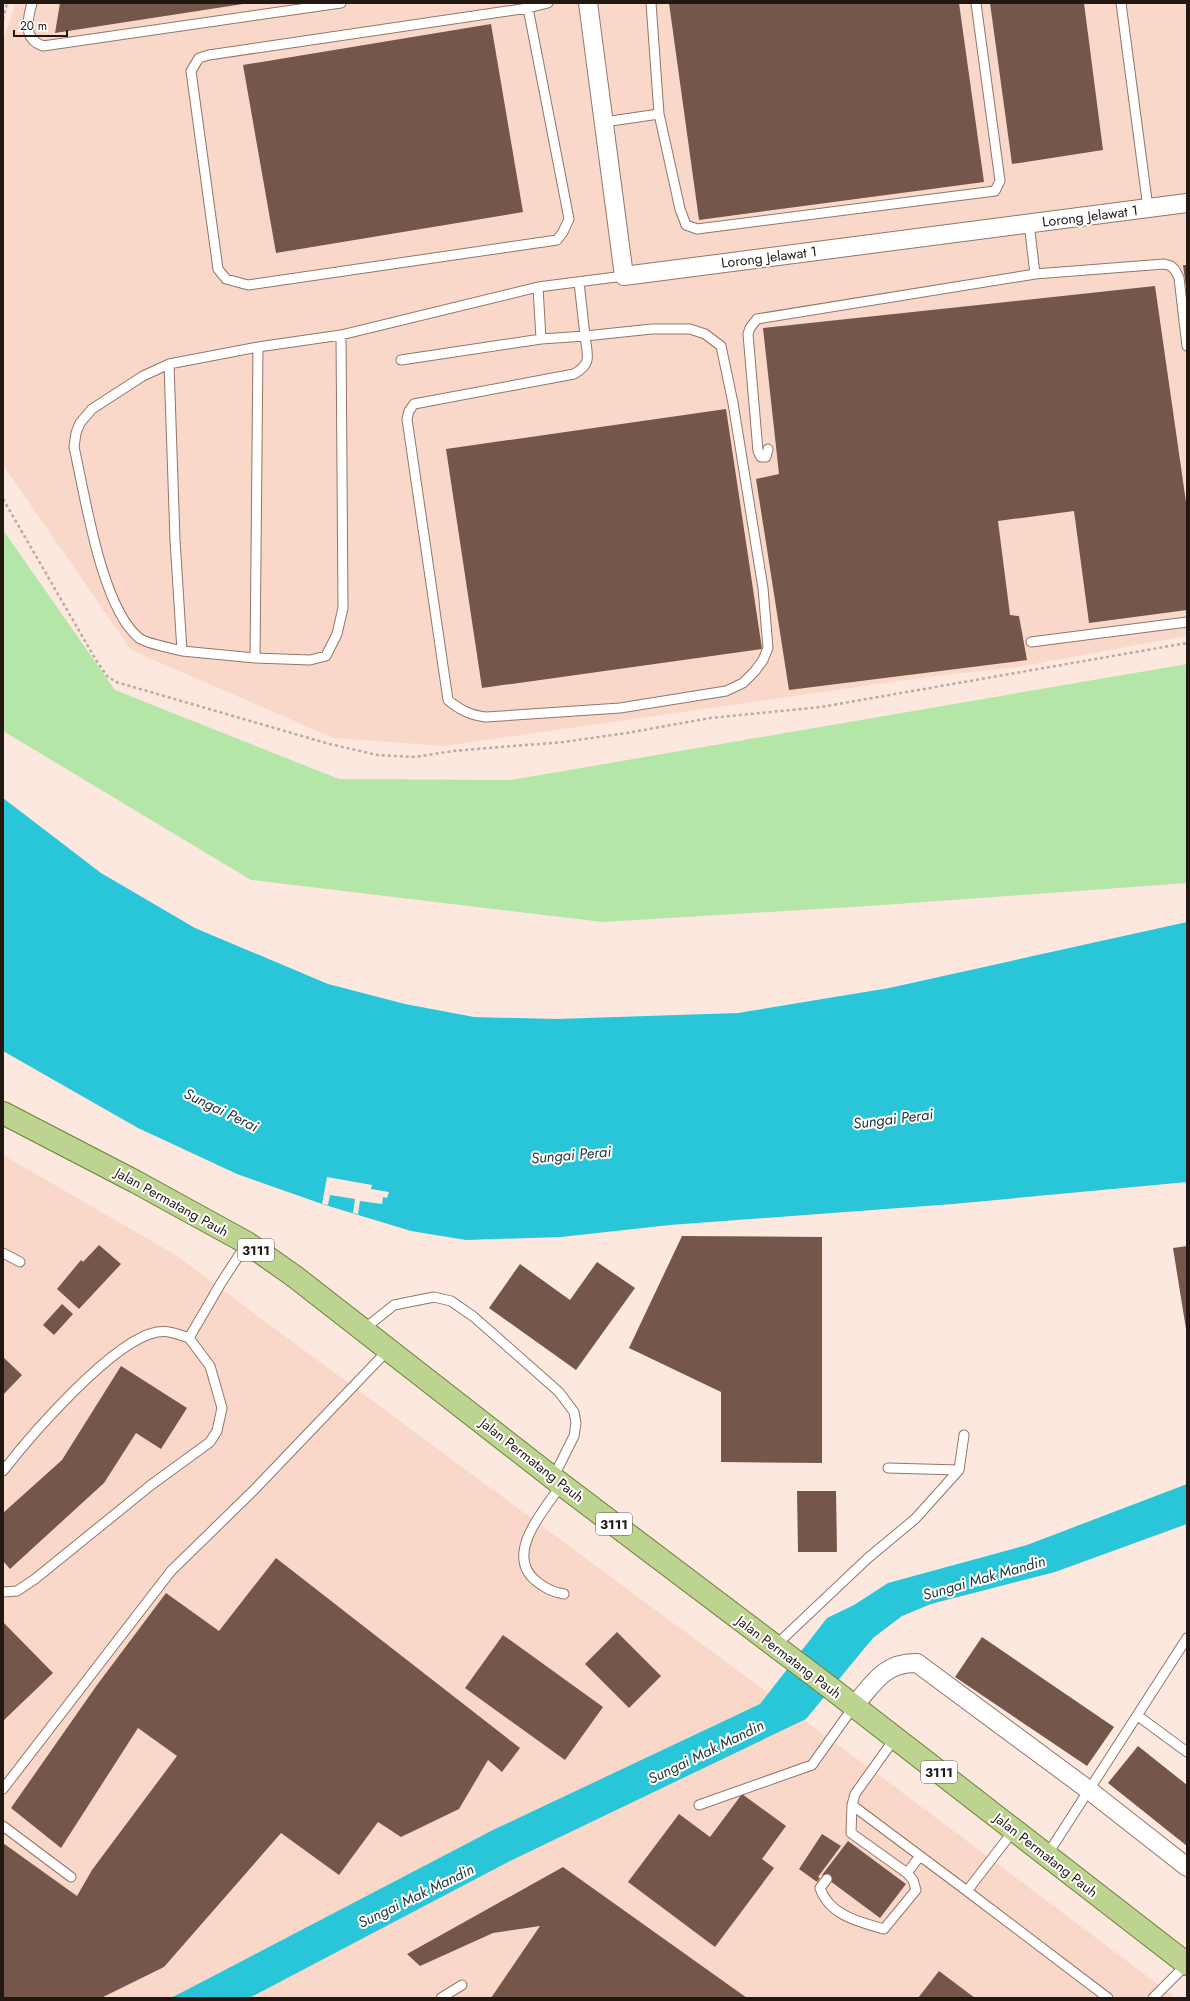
<svg xmlns="http://www.w3.org/2000/svg" width="1190" height="2001" viewBox="0 0 1190 2001" font-family="Jost,sans-serif">
	<rect width="100%" height="100%" fill="#fde8df"/>
	<path fill="#fad8c9" d="M16 3H1187V636L1018 667 935 676 445 746 333 738 131 650 3 465V41Z
		M3 1155 174 1254 891 1784 1176 1998H3Z"/>
	<path fill="#b4e7a7" d="M3 530 115 690 339 779 511 780 1187 664V883L884 905 603 922 251 880 3 731Z"/>
	<path fill="#29c5d8" d="M3 798 101 873 195 928 328 984 405 1004 474 1017 556 1019 738 1013 889 988 1187 922V1182L953 1204 670 1225 561 1237 466 1240 411 1231 322 1204 237 1174 138 1128 3 1051Z
		M1187 1484V1524L1055 1572 931 1604 902 1616 873 1638 806 1719 510 1861 249 1998H171L493 1830 760 1704 827 1618 854 1605 888 1583 1027 1545Z"/>
	<path fill="#fde8df" d="M327 1177 372 1185 371 1189 389 1192 387 1198 383 1197 382 1204 360 1201 358 1214 353 1213 355 1199 330 1195 328 1205 322 1204Z"/>
	<path fill="#74574a" d="M60 3H243V4L55 33Z
		M669 3H959L984 182 699 220Z
		M990 3H1084L1103 150 1012 164Z
		M491 24 523 212 276 253 243 65Z
		M1183 265H1187V287H1186Z
		M1155 286 1187 509V610L1089 623 1074 511 998 521 1010 615 1019 616 1027 660 789 690 756 479 779 474 763 328Z
		M726 409 762 649 482 688 446 449Z
		M682 1236 822 1237V1463L721 1462V1392L629 1348Z
		M99 1245 121 1264 79 1309 57 1289 81 1260 83 1262Z
		M1187 1246V1329H1186L1173 1248Z
		M597 1262 635 1288 576 1370 489 1308 520 1264 570 1300Z
		M62 1304 73 1314 54 1335 43 1325Z
		M3 1357 22 1375 3 1395Z
		M121 1366 187 1408 161 1449 136 1433 104 1483 10 1569 3 1561V1513L62 1460Z
		M797 1491H836L837 1552H798Z
		M276 1558 520 1748 502 1772 488 1760 459 1809 401 1837 378 1822 339 1875 281 1833 164 1967 101 1998H3V1843L77 1896 92 1870 177 1756 138 1728 61 1848 11 1808 97 1685 166 1593 219 1631Z
		M3 1622 53 1673 3 1721Z
		M617 1632 661 1676 629 1708 585 1664Z
		M503 1635 603 1707 565 1760 465 1688Z
		M982 1637 1114 1727 1087 1766 955 1677Z
		M1138 1746 1187 1785V1846L1108 1783Z
		M742 1794 786 1826 762 1859 774 1868 715 1947 628 1882 679 1814 710 1837Z
		M822 1834 841 1846 818 1877 820 1878 817 1882 799 1869Z
		M848 1841 906 1884 880 1918 822 1875Z
		M563 1867 747 1998H491L540 1926 493 1933 420 1966 407 1954Z
		M939 1971 975 1998H918Z"/>
	<g fill="none" stroke-linecap="round" stroke-linejoin="round">
		<defs>
			<path id="service" d="M32 3C27 21 23 39 43 46L341 3
				M1121 3 1148 208
				M528 8 569 219 563 232 557 240 248 285 226 279 218 269 191 71 199 58 209 55 528 8 548 3
				M659 114 680 209 686 225 697 229 995 191 1000 181 976 3
				M604 122 659 114 651 3
				M1029 223 1035 274 1164 264 1171 266 1175 270 1179 278 1187 346
				M538 287 541 339
				M258 347 255 658 310 660 326 656 337 634 343 608 341 335
				M401 360 541 339 585 336C587 355 593 363 574 374L414 404 409 411 407 419 448 700C460 710 470 715 486 717L620 708 726 691 743 683 755 671 763 660 768 648 763 588 733 403 721 346 705 334 690 329H652L585 336 579 282
				M169 364 175 540 182 651 255 658
				M768 449 766 457H761L758 451 748 334 750 328 757 319 1035 274
				M1031 642 1187 622
				M182 651C172 648 147 644 139 638 101 607 85 495 74 447L76 433 80 423 92 409 143 376 169 364 258 347 341 335 538 287 624 276
				M3 1253 20 1262
				M364 1329 394 1305 434 1297 451 1301 474 1317 559 1392 574 1412 576 1423 574 1436 553 1478
				M888 1468 959 1470
				M3 1471C31 1435 113 1340 157 1332 168 1330 178 1334 189 1338
				M562 1484C545 1509 503 1554 536 1581 545 1588 552 1592 564 1594
				M3 1592 17 1591 35 1579 151 1485 210 1442 217 1431 222 1408 210 1366 189 1338 221 1283 247 1243
				M775 1646 868 1558 915 1519 959 1470 964 1435
				M1138 1716 1187 1752
				M895 1738 855 1794 852 1805 967 1891 1014 1830
				M3 1789 171 1571 254 1490 388 1350
				M699 1805 812 1765 854 1706
				M852 1805 851 1833 907 1873
				M3 1826 71 1877
				M1047 1855 1187 1638
				M827 1879 820 1888C829 1915 859 1922 884 1929L916 1890 913 1880 907 1873 920 1856
				M967 1891 1108 1998
				M441 1998 462 1985
				M1153 1998 1187 1964"/>
			<path id="minor" d="M588 3 624 276 1187 203
				M854 1706C873 1684 884 1662 917 1663L1090 1791 1187 1867"/>
			<path id="primary" d="M3 1113 136 1182 247 1243 294 1276 553 1478 832 1689 1187 1964"/>
		</defs>
		<use href="#service" stroke="#947568" stroke-width="11"/>
		<use href="#minor" stroke="#947568" stroke-width="20"/>
		<use href="#primary" stroke="#6a8034" stroke-width="24"/>
		<path stroke="#bca9a1" stroke-width="2.5" stroke-dasharray="3 3" stroke-linecap="butt" d="M3 19 7 3
			M3 499 96 660 107 676 116 682 326 743 377 755 415 757 453 751 563 742 627 733 710 718 821 707 1187 643"/>
		<use href="#service" stroke="#fff" stroke-width="9"/>
		<use href="#minor" stroke="#fff" stroke-width="18"/>
		<use href="#primary" stroke="#bdd490" stroke-width="22"/>
	</g>
	<g text-anchor="middle" dominant-baseline="central" stroke-width="4" stroke-linejoin="round" paint-order="stroke">
		<g fill="#fff" stroke="#655d59" stroke-width="1">
			<rect x="238" y="1239" width="36" height="22" rx="3"/>
			<rect x="596" y="1513" width="36" height="22" rx="3"/>
			<rect x="921" y="1761" width="36" height="22" rx="3"/>
		</g>
		<g font-size="13" font-weight="bold" fill="#231712">
			<text x="256" y="1250">3111</text>
			<text x="614" y="1524">3111</text>
			<text x="939" y="1772">3111</text>
		</g>
		<g font-size="14" fill="#231712" stroke="#fff">
			<text transform="translate(1090 216) rotate(-7)">Lorong Jelawat 1</text>
			<text transform="translate(769 257) rotate(-7)">Lorong Jelawat 1</text>
			<text transform="translate(172 1202) rotate(29)">Jalan Permatang Pauh</text>
			<text transform="translate(532 1460) rotate(38)">Jalan Permatang Pauh</text>
			<text transform="translate(789 1657) rotate(37)">Jalan Permatang Pauh</text>
			<text transform="translate(1046 1855) rotate(38)">Jalan Permatang Pauh</text>
		</g>
		<g font-size="15" font-style="italic" fill="#20383c" stroke="#fff">
			<text transform="translate(221 1110) rotate(26)">Sungai Perai</text>
			<text transform="translate(893 1119) rotate(-7)">Sungai Perai</text>
			<text transform="translate(571 1155) rotate(-5)">Sungai Perai</text>
			<text transform="translate(984 1578) rotate(-16)">Sungai Mak Mandin</text>
			<text transform="translate(706 1752) rotate(-26)">Sungai Mak Mandin</text>
			<text transform="translate(416 1896) rotate(-26)">Sungai Mak Mandin</text>
		</g>
	</g>
	<rect width="1190" height="2001" fill="none" stroke="#231712" stroke-width="8"/>
	<path d="M14 30v6h53v-6" fill="none" stroke="#231712" stroke-width="2"/>
	<text x="20" y="30" font-size="12" fill="#231712" stroke="#ffffff" stroke-width="3" paint-order="stroke">20 m</text>
</svg>
